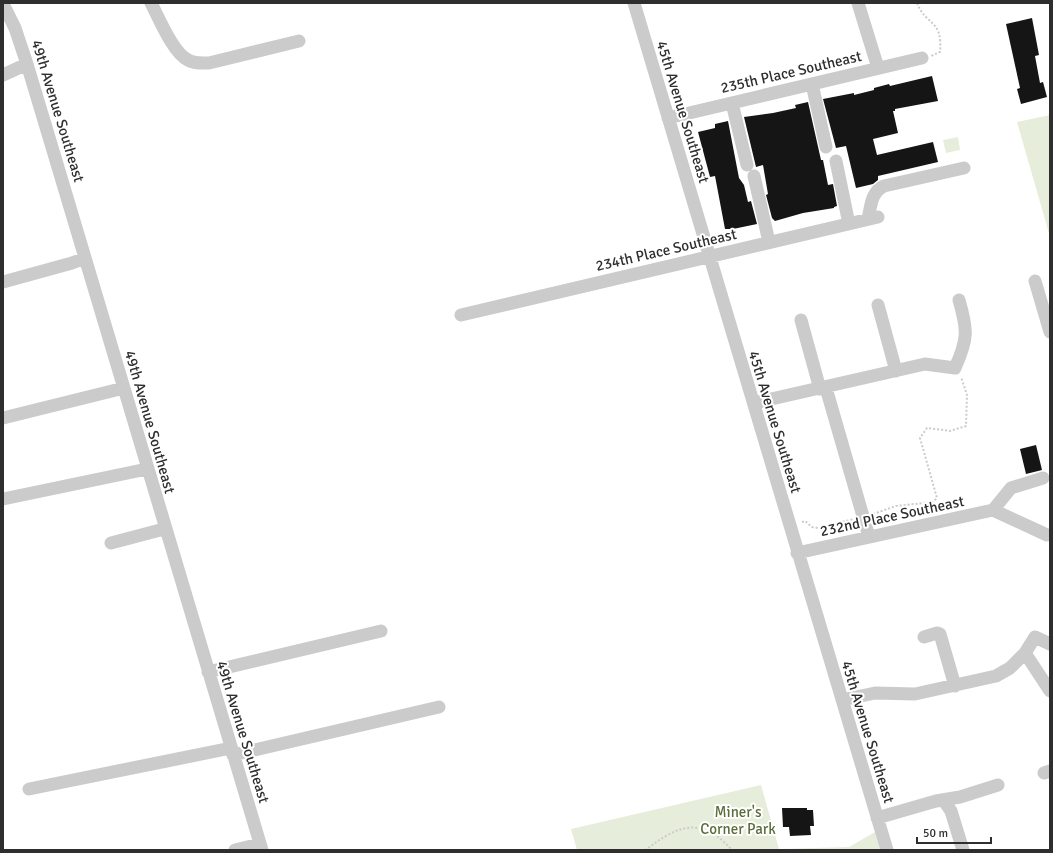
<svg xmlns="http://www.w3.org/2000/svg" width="1053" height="853" viewBox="0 0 1053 853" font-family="Signika,sans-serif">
	<rect width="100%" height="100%" fill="#fff"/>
	<path fill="#e7eddb" d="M1050 115V237L1017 122Z
		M958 137 960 150 946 153 943 140Z
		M761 785 779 849 849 847 875 832 880 850H577L571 829Z"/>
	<path fill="#151515" d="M1032 18 1039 55 1035 56 1040 83 1043 82 1047 97 1021 104 1017 89 1020 88 1006 24Z
		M932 76 938 101 895 109V111H893L898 133 873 139 877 155 933 142 938 162 878 176V180L873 184 856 188 846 146 836 148 823 99 854 93V95L874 90V88L889 84 890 86Z
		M808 102 821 160H823L828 185 833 184 837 206 834 207V208L803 213 775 221 772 218 766 195 768 194 763 165 756 167 744 117 773 113 796 108 795 105Z
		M728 121 739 178 744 185 748 202 751 201 757 224 733 229H725L715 176 710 177 698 132 715 128V124Z
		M1036 445 1042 470 1026 474 1020 449Z
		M782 808H807V810H813L814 826H810L811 835 790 836 789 827H783Z"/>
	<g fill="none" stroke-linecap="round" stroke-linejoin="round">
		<path stroke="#cbcbcb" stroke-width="2" stroke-dasharray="2 2" stroke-linecap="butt" d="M917 3C926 26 943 19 940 52L931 56
			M873 514 896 506 933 502 937 498 920 438 927 428 950 431 966 426 967 395 961 377
			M802 522 805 521 812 527 818 528 854 519
			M645 850C652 846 658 840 666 836 693 820 712 828 732 850"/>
		<path stroke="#cbcbcb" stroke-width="13" d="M151 3C159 18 173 53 188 60 195 64 202 63 209 63L299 41
			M634 3 887 850
			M858 3 878 68
			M3 4 15 28 27 64C106 326 182 589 262 850
			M3 75 27 64
			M812 84 826 147
			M732 103 747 165
			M668 118 922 58
			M836 161 849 224
			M754 176 769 242
			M868 219C871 206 871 192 884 186L964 168
			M1035 281 1050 332
			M3 282 72 263 85 258
			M878 305 896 371
			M461 315 878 217
			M801 320 820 389
			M826 388 869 537
			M754 403 925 364 955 368C968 339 968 331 959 300
			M3 418 124 388
			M3 499 147 469
			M993 510 1011 488 1043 478
			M993 510 1047 535
			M111 543 164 529
			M797 553 993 510
			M924 637 937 633 940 634 955 686
			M1025 653 1050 691
			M208 672 381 631
			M842 700 875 693 915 694 996 676 1010 668 1025 653 1035 637 1050 644
			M233 755 439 707
			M1044 773 1050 771
			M29 789 231 748
			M944 801 951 811 963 850
			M877 818 936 801 960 797 998 785
			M235 850 260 844"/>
	</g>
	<g text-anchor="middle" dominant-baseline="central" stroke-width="4" stroke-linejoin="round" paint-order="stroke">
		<g font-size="15" fill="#2e2e2e" stroke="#fff">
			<text transform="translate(791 72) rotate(-13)">235th Place Southeast</text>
			<text transform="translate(58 111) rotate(73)">49th Avenue Southeast</text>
			<text transform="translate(683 112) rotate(73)">45th Avenue Southeast</text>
			<text transform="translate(666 250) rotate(-13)">234th Place Southeast</text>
			<text transform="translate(150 422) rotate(74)">49th Avenue Southeast</text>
			<text transform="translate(775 422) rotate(73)">45th Avenue Southeast</text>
			<text transform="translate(892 516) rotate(-12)">232nd Place Southeast</text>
			<text transform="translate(243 732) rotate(73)">49th Avenue Southeast</text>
			<text transform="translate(868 732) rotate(73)">45th Avenue Southeast</text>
		</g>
		<g font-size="15" fill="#596e38" stroke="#fff">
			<text x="738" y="812">Miner's<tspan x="738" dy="17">Corner Park</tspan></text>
		</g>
	</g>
	<rect width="1053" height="853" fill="none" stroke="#2e2e2e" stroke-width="8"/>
	<path d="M917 837v6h74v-6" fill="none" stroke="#2e2e2e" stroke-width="2"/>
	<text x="923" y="837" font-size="12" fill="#2e2e2e" stroke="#ffffff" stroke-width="3" paint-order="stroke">50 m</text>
</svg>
